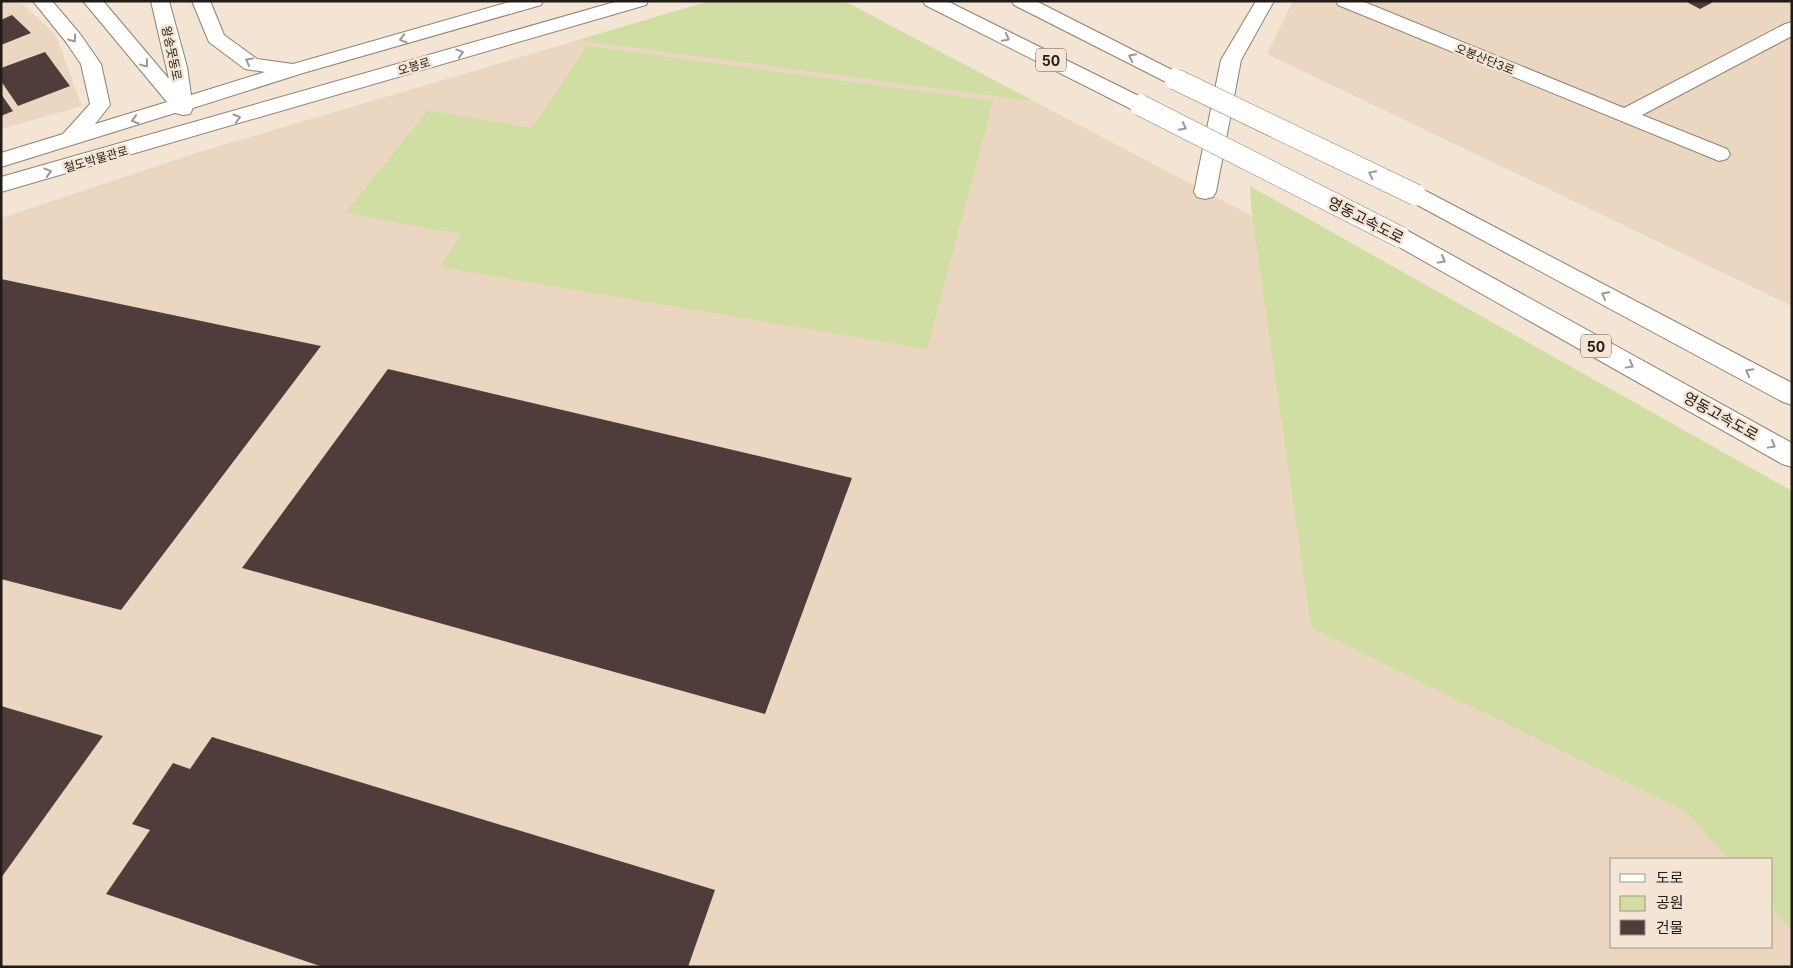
<svg xmlns="http://www.w3.org/2000/svg" width="1793" height="968" viewBox="0 0 1793 968" font-family="Inter,'Noto Sans KR',sans-serif">
	<rect width="100%" height="100%" fill="#f3e4d4"/>
	<path fill="#ebd7c1" d="M1 1H19L55 34 82 106 1 129Z
		M710 1H844L1252 216 1311 628 1686 812 1728 859H1612V947H1772V908L1792 930V967H1V218L196 153Z
		M1293 1H1792V306L1267 54Z"/>
	<path fill="#d0dea3" d="M710 1H844L1033 101 578 40Z
		M587 46 993 101 927 349 440 267 461 234 345 213 428 110 532 128Z
		M1250 186 1792 491V930L1772 908V859H1728L1686 812 1311 628 1252 216Z"/>
	<path fill="#503d3b" d="M1685 1H1715L1700 9Z
		M12 15 31 33 1 45V20Z
		M45 52 70 86 18 106 1 81V68Z
		M1 94 13 111 1 116Z
		M1 279 321 346 121 610 1 579Z
		M388 369 852 478 765 714 242 568Z
		M1 706 103 736 1 878Z
		M212 737 715 890 688 967H323L106 894 150 830 132 824 173 763 190 769Z"/>
	<g fill="none" stroke-linecap="round" stroke-linejoin="round">
		<defs>
			<path id="minor" d="M33 1H52L80 34 101 64 110 105 95 124 167 102 83 1H103L169 79 151 1H169L187 67 191 95 265 72 245 69 209 42 192 1H210L224 35 257 59 293 64 513 1H543L541 5 303 73 193 108 190 114 183 115 175 113 1 167V153L63 134 90 104 81 64 66 42Z
				M618 1H648L646 5 1 192V177Z
				M1256 1H1274L1241 60 1216 192 1213 197 1205 199 1197 197 1194 192 1221 60Z
				M1336 1H1362L1624 108 1785 24 1792 22V36L1642 115 1727 149 1730 154 1727 159 1719 161 1338 5Z"/>
			<path id="highway" d="M923 1H947L1147 100 1150 105 1147 110 1140 111 1133 110 925 5Z
				M1012 1H1036L1182 75 1185 79 1182 83 1175 85 1168 83 1014 5Z
				M1416 188 1424 190 1792 383V405L1783 402 1408 200 1405 195 1408 190Z
				M1400 229 1408 231 1792 443V467L1782 464 1392 243 1389 237 1392 231Z"/>
		</defs>
		<use href="#minor" stroke="#8f8273" stroke-width="2"/>
		<use href="#highway" stroke="#8f8273" stroke-width="2"/>
		<use href="#minor" fill="#fff" fill-rule="evenodd"/>
		<use href="#highway" fill="#fff" fill-rule="evenodd"/>
		<defs>
			<path id="highway-bridge" d="M1175 79 1416 195
				M1140 105 1400 237"/>
		</defs>
		<use href="#highway-bridge" stroke="#8f8273" stroke-width="22" stroke-linecap="butt"/>
		<use href="#highway-bridge" stroke="#fff" stroke-width="21"/>
	</g>
	<defs><path id="oneway-chevron" d="M-2-3.5L2.5 0L-2 3.5" fill="none" stroke-width="1.6" stroke-linecap="round" stroke-linejoin="round" transform="scale(1.25)"/></defs>
	<g stroke="#9b9997">
		<use href="#oneway-chevron" transform="translate(1006 38) rotate(27)"/>
		<use href="#oneway-chevron" transform="translate(73 39) rotate(54)"/>
		<use href="#oneway-chevron" transform="translate(403 39) rotate(164)"/>
		<use href="#oneway-chevron" transform="translate(460 53) rotate(-16)"/>
		<use href="#oneway-chevron" transform="translate(1132 57) rotate(-153)"/>
		<use href="#oneway-chevron" transform="translate(249 61) rotate(-151)"/>
		<use href="#oneway-chevron" transform="translate(145 64) rotate(53)"/>
		<use href="#oneway-chevron" transform="translate(237 118) rotate(-16)"/>
		<use href="#oneway-chevron" transform="translate(135 120) rotate(163)"/>
		<use href="#oneway-chevron" transform="translate(1183 127) rotate(27)"/>
		<use href="#oneway-chevron" transform="translate(48 172) rotate(-16)"/>
		<use href="#oneway-chevron" transform="translate(1372 174) rotate(-154)"/>
		<use href="#oneway-chevron" transform="translate(1442 260) rotate(29)"/>
		<use href="#oneway-chevron" transform="translate(1605 295) rotate(-152)"/>
		<use href="#oneway-chevron" transform="translate(1630 365) rotate(29)"/>
		<use href="#oneway-chevron" transform="translate(1749 372) rotate(-152)"/>
		<use href="#oneway-chevron" transform="translate(1772 445) rotate(29)"/>
	</g>
	<g text-anchor="middle" dominant-baseline="central" stroke-width="5" stroke-linejoin="round" paint-order="stroke">
		<g font-size="12" fill="#211c17" stroke="#f3e4d4">
			<text transform="translate(172 53) rotate(78)">왕송못동로</text>
			<text transform="translate(1485 59) rotate(22)">오봉산단3로</text>
			<text transform="translate(414 66) rotate(-16)">오봉로</text>
			<text transform="translate(96 159) rotate(-16)">철도박물관로</text>
		</g>
		<g fill="#f3e4d4" stroke="#605850" stroke-width="1">
			<rect x="1036" y="48.5" width="30" height="23" rx="4"/>
			<rect x="1581" y="334.5" width="30" height="23" rx="4"/>
		</g>
		<g font-size="14" font-weight="bold" fill="#211c17">
			<text x="1051" y="60">50</text>
			<text x="1596" y="346">50</text>
		</g>
		<g font-size="15" fill="#211c17" stroke="#f3e4d4">
			<text transform="translate(1366 220) rotate(27)">영동고속도로</text>
			<text transform="translate(1721 416) rotate(29)">영동고속도로</text>
		</g>
	</g>
	<rect width="1793" height="968" fill="none" stroke="#211c17" stroke-width="5"/>
	<rect x="1610" y="858" width="162" height="90" fill="#f3e4d4" stroke="#9f9488"/>
	<rect x="1620" y="874" width="25" height="8" fill="#ffffff" stroke="#9f9488"/>
	<text x="1656" y="883" font-size="15" fill="#211c17">도로</text>
	<rect x="1620" y="896" width="25" height="15" fill="#d0dea3" stroke="#9f9488"/>
	<text x="1656" y="908" font-size="15" fill="#211c17">공원</text>
	<rect x="1620" y="920" width="25" height="15" fill="#503d3b" stroke="#9f9488"/>
	<text x="1656" y="933" font-size="15" fill="#211c17">건물</text>
</svg>
